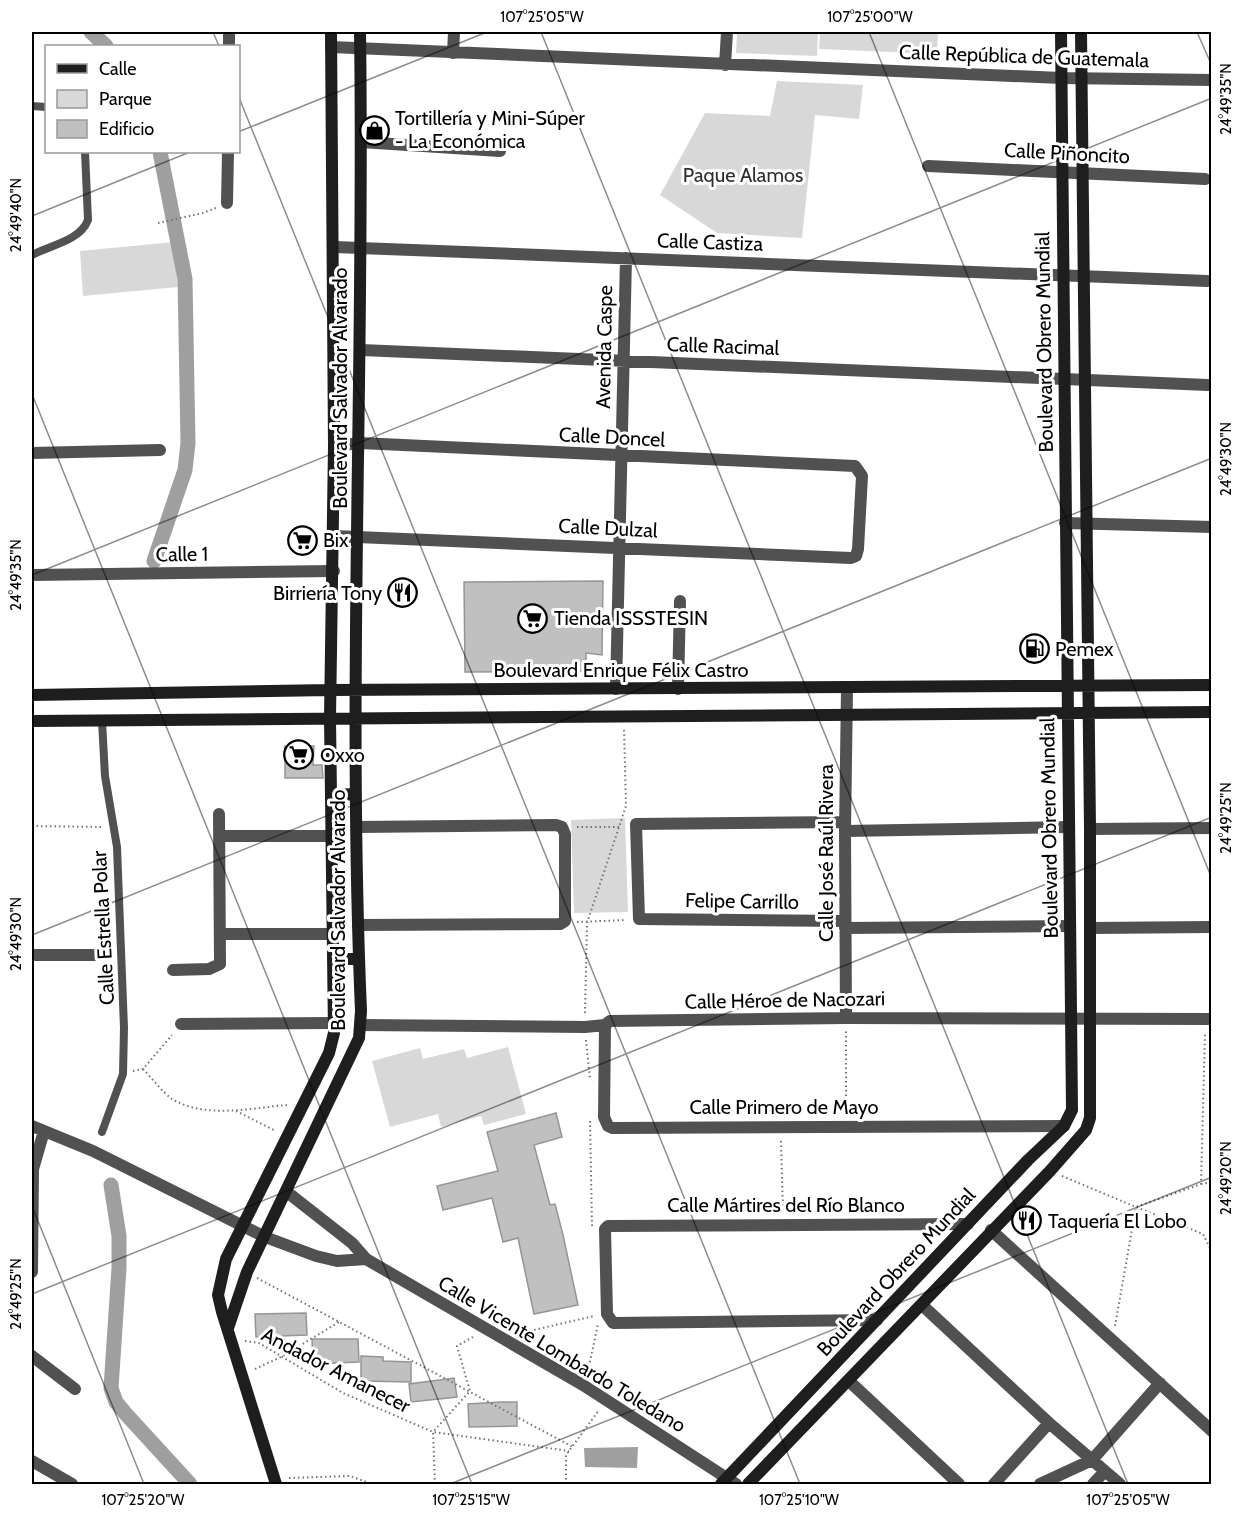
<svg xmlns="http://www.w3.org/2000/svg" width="1243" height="1516" viewBox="0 0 1243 1516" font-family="Cabin,sans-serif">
	<rect width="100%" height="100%" fill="#fff"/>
	<path fill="#d8d8d8" d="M737 32H818L817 56 736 53Z
		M820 32H938L937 54 819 49Z
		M777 81 863 85 859 119 815 115 802 238 717 233 660 195 705 113 770 116Z
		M174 242 178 287 83 296 80 251Z
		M625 818 628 912 574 913 571 820Z
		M508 1047 526 1114 484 1125 481 1116 441 1127 438 1114 390 1127 372 1061 420 1048 423 1059 464 1049 467 1058Z"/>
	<path fill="#9f9f9f" d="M638 1447 637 1468 585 1467 584 1448Z"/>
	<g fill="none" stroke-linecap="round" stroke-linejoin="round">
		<path stroke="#9f9f9f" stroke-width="15" d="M91 32 106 46
			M154 561 185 470 188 443 185 279 160 152
			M111 1185 119 1236V1268L111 1388 116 1402 125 1413 190 1484"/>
	</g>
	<path fill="#c0c0c0" stroke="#959595" stroke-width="1.5" d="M603 581 602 655 586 653V671L465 672 464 582Z
		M285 746H314L313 765H322L323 778H285Z
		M556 1113 562 1137 534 1145 550 1205 555 1204 563 1235 578 1305 534 1314 518 1238 503 1242 492 1198 443 1210 437 1186 498 1171 487 1132Z
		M306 1313 307 1335 256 1337 255 1314Z
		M312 1339H358L359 1362 313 1364Z
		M361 1356 383 1357V1361L411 1362V1382L361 1381Z
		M454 1378 457 1397 411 1402 409 1384Z
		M501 1402H517V1426L469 1427 468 1404Z"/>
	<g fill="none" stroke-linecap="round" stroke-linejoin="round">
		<path stroke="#737373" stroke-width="2" stroke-dasharray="1.5 3" stroke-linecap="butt" d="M158 223 203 213 216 208
			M32 826 104 827
			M577 827H620
			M577 922 625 920
			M585 1013 587 923 626 806 624 728
			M586 1040 590 1079
			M143 1069C152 1078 162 1092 172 1099 205 1119 251 1108 287 1105
			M133 1071 143 1069 172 1035
			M236 1111 276 1131
			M846 1114V1030
			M590 1121 592 1226
			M781 1141 783 1213
			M1062 1176 1136 1207 1201 1184 1205 1033
			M1201 1184 1212 1182
			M257 1278 573 1447
			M1115 1326 1136 1207 1203 1234 1212 1252
			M521 1333 594 1316
			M245 1341 259 1343 343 1393 433 1432 569 1451
			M255 1369 281 1357 339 1322
			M588 1371 598 1324
			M289 1478 350 1476 372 1484
			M435 1484 433 1432 470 1391 457 1346 473 1337
			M566 1484V1455L599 1410"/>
		<path stroke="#515151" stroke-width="8" d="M32 106 46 107
			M32 255C50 245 80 241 88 220L85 152
			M102 721 105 776 117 847 124 1028 123 1074 102 1132"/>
		<path stroke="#515151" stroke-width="12" d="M229 46V32
			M331 47 1061 78 1212 80
			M453 53 454 32
			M725 65 727 32
			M361 142 500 151
			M928 166 1205 179
			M227 203 228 152
			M334 247 1207 281
			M361 350 1208 385
			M32 453 160 450
			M1065 523 1212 527
			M334 536 851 558 856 556 858 549 862 476 855 466 360 443 334 446
			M32 575 334 571
			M616 689 626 258
			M678 689 680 601
			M845 822 636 824 639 919 845 921
			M357 827 556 825 562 827 565 834V921L560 924 358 925
			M1090 829 1212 828
			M845 831 1068 827
			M219 836H333
			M845 928 1070 926
			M1090 928 1212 927
			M221 934H334
			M32 955H96
			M173 970 209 969 220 964 219 814
			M846 1018 845 831 847 689
			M181 1024 334 1023
			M360 1025 585 1027 605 1025 610 1021 846 1018 1212 1019
			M605 1025 604 1117 608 1126 612 1128 1064 1126
			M32 1126 93 1151 265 1237 316 1256 337 1261 366 1259
			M287 1192 352 1243 366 1259 583 1385 736 1484
			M991 1230 1212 1431
			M32 1272 33 1169 44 1131
			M922 1305 1049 1423 1120 1484
			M877 1320 613 1323 607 1314 605 1229 608 1226 968 1224
			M32 1356 75 1389
			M849 1381 959 1484
			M32 1461 72 1484
			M994 1484 1049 1423
			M1040 1484 1092 1460 1160 1383
			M1093 1484 1105 1471"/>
		<path stroke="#1e1e1e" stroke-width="12" d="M32 695 331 690 1212 685
			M32 721 1212 712
			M332 795 356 794
			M333 959H359
			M228 1328 247 1272 359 1038 361 1011C347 684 365 358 360 32
			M276 1484 222 1312 218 1295 226 1259 329 1053 334 1033 330 718 334 446 331 32
			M721 1484 1028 1160 1064 1126 1072 1110 1061 32
			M748 1484 1050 1171 1086 1130 1090 1118V829L1081 32"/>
	</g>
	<path fill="none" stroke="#000" stroke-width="1.5" stroke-opacity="0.45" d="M213 32 219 46M541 32 1128 1484M869 32 1212 879M1197 32 1212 66M238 95 800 1484M238 132 487 32M32 216 190 152M32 394 472 1484M32 575 1212 98M32 935 1212 458M32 1206 144 1484M32 1294 1212 817M450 1484 1212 1177"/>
	<defs>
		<symbol id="shop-ring" viewBox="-11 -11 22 22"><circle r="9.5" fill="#fff" stroke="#000" stroke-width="1.5"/><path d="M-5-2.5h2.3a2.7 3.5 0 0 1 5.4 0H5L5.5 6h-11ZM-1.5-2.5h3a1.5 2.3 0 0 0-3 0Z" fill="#000"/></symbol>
		<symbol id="supermarket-ring" viewBox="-11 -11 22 22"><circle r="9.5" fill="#fff" stroke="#000" stroke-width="1.5"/><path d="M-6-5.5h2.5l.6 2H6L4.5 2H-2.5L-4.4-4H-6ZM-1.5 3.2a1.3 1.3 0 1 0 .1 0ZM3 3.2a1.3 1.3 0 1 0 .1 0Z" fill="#000"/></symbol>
		<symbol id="restaurant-ring" viewBox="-11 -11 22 22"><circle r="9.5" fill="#fff" stroke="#000" stroke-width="1.5"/><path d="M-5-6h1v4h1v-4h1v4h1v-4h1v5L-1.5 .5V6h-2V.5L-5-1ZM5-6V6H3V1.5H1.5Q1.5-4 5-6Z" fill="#000"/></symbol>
		<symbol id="fuel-ring" viewBox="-11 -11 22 22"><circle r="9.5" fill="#fff" stroke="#000" stroke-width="1.5"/><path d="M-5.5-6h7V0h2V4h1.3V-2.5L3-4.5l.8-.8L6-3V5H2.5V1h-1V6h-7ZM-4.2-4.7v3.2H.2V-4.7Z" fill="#000"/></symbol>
	</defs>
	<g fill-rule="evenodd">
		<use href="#shop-ring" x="358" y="114" width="33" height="33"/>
		<use href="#supermarket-ring" x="286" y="524" width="33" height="33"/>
		<use href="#restaurant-ring" x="386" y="576" width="33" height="33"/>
		<use href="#supermarket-ring" x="516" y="602" width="33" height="33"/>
		<use href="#fuel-ring" x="1018" y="632" width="33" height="33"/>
		<use href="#supermarket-ring" x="282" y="738" width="33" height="33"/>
		<use href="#restaurant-ring" x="1010" y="1204" width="33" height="33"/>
	</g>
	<g text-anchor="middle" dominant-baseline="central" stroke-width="6" stroke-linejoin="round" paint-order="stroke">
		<g font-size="20" fill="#000" stroke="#fff">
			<text transform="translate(1024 56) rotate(2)">Calle República de Guatemala</text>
			<text transform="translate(1067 153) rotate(3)">Calle Piñoncito</text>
			<text transform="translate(710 242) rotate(2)">Calle Castiza</text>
			<text transform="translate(1044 342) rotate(-91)">Boulevard Obrero Mundial</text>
			<text transform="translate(723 346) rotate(2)">Calle Racimal</text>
			<text transform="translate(604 347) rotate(-89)">Avenida Caspe</text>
			<text transform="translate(340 388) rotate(-90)">Boulevard Salvador Alvarado</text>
			<text transform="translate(612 437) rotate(3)">Calle Doncel</text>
			<text transform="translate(608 528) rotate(3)">Calle Dulzal</text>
			<text transform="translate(182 554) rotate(-1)">Calle 1</text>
			<text x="621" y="670">Boulevard Enrique Félix Castro</text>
			<text transform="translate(1049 828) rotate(-91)">Boulevard Obrero Mundial</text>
			<text transform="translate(826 853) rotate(-90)">Calle José Raúl Rivera</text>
			<text transform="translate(742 901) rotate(1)">Felipe Carrillo</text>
			<text transform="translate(338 910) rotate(-90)">Boulevard Salvador Alvarado</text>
			<text transform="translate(103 928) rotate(-93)">Calle Estrella Polar</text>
			<text transform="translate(785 1000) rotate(-1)">Calle Héroe de Nacozari</text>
			<text x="784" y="1107">Calle Primero de Mayo</text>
			<text x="786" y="1205">Calle Mártires del Río Blanco</text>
			<text transform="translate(896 1272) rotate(-47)">Boulevard Obrero Mundial</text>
			<text transform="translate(562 1354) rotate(31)">Calle Vicente Lombardo Toledano</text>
			<text transform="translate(336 1370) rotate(27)">Andador Amanecer</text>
		</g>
		<g font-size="20" fill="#000" stroke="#fff" text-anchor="start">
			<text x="395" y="118">Tortillería y Mini-Súper<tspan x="395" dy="23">- La Económica</tspan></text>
			<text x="323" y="540">Bix</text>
			<text x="382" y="593" text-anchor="end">Birriería Tony</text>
			<text x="554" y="618">Tienda ISSSTESIN</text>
			<text x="1055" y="649">Pemex</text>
			<text x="320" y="755">Oxxo</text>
			<text x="1048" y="1221">Taquería El Lobo</text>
		</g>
		<g font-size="20" fill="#2f2f2f" stroke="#fff">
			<text x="743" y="175">Paque Alamos</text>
		</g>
	</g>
	<rect width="1243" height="1516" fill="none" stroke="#ffffff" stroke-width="66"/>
	<rect x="45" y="45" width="195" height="108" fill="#ffffff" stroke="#999999" stroke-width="1.5"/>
	<rect x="57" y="64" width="30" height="9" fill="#1e1e1e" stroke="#999999" stroke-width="1.5"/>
	<text x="99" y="75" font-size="18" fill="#000000">Calle</text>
	<rect x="57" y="90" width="30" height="18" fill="#d8d8d8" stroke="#999999" stroke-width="1.5"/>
	<text x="99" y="105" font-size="18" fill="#000000">Parque</text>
	<rect x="57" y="120" width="30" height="18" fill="#c0c0c0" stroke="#999999" stroke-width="1.5"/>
	<text x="99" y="135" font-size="18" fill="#000000">Edificio</text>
	<rect x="33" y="33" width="1177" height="1450" fill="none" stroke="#000" stroke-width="2"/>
	<g font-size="15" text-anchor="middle" fill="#000">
		<text x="542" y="22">107°25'05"W</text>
		<text x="870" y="22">107°25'00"W</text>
		<text transform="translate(1226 99) rotate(-90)" y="5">24°49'35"N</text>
		<text transform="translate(16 215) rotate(-90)" y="5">24°49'40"N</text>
		<text transform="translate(1226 459) rotate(-90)" y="5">24°49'30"N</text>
		<text transform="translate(16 575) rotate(-90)" y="5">24°49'35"N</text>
		<text transform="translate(1226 818) rotate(-90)" y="5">24°49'25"N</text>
		<text transform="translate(16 934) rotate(-90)" y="5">24°49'30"N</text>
		<text transform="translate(1226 1178) rotate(-90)" y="5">24°49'20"N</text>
		<text transform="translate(16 1294) rotate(-90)" y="5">24°49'25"N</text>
		<text x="143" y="1505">107°25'20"W</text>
		<text x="471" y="1505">107°25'15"W</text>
		<text x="799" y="1505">107°25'10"W</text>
		<text x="1128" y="1505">107°25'05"W</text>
	</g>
</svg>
